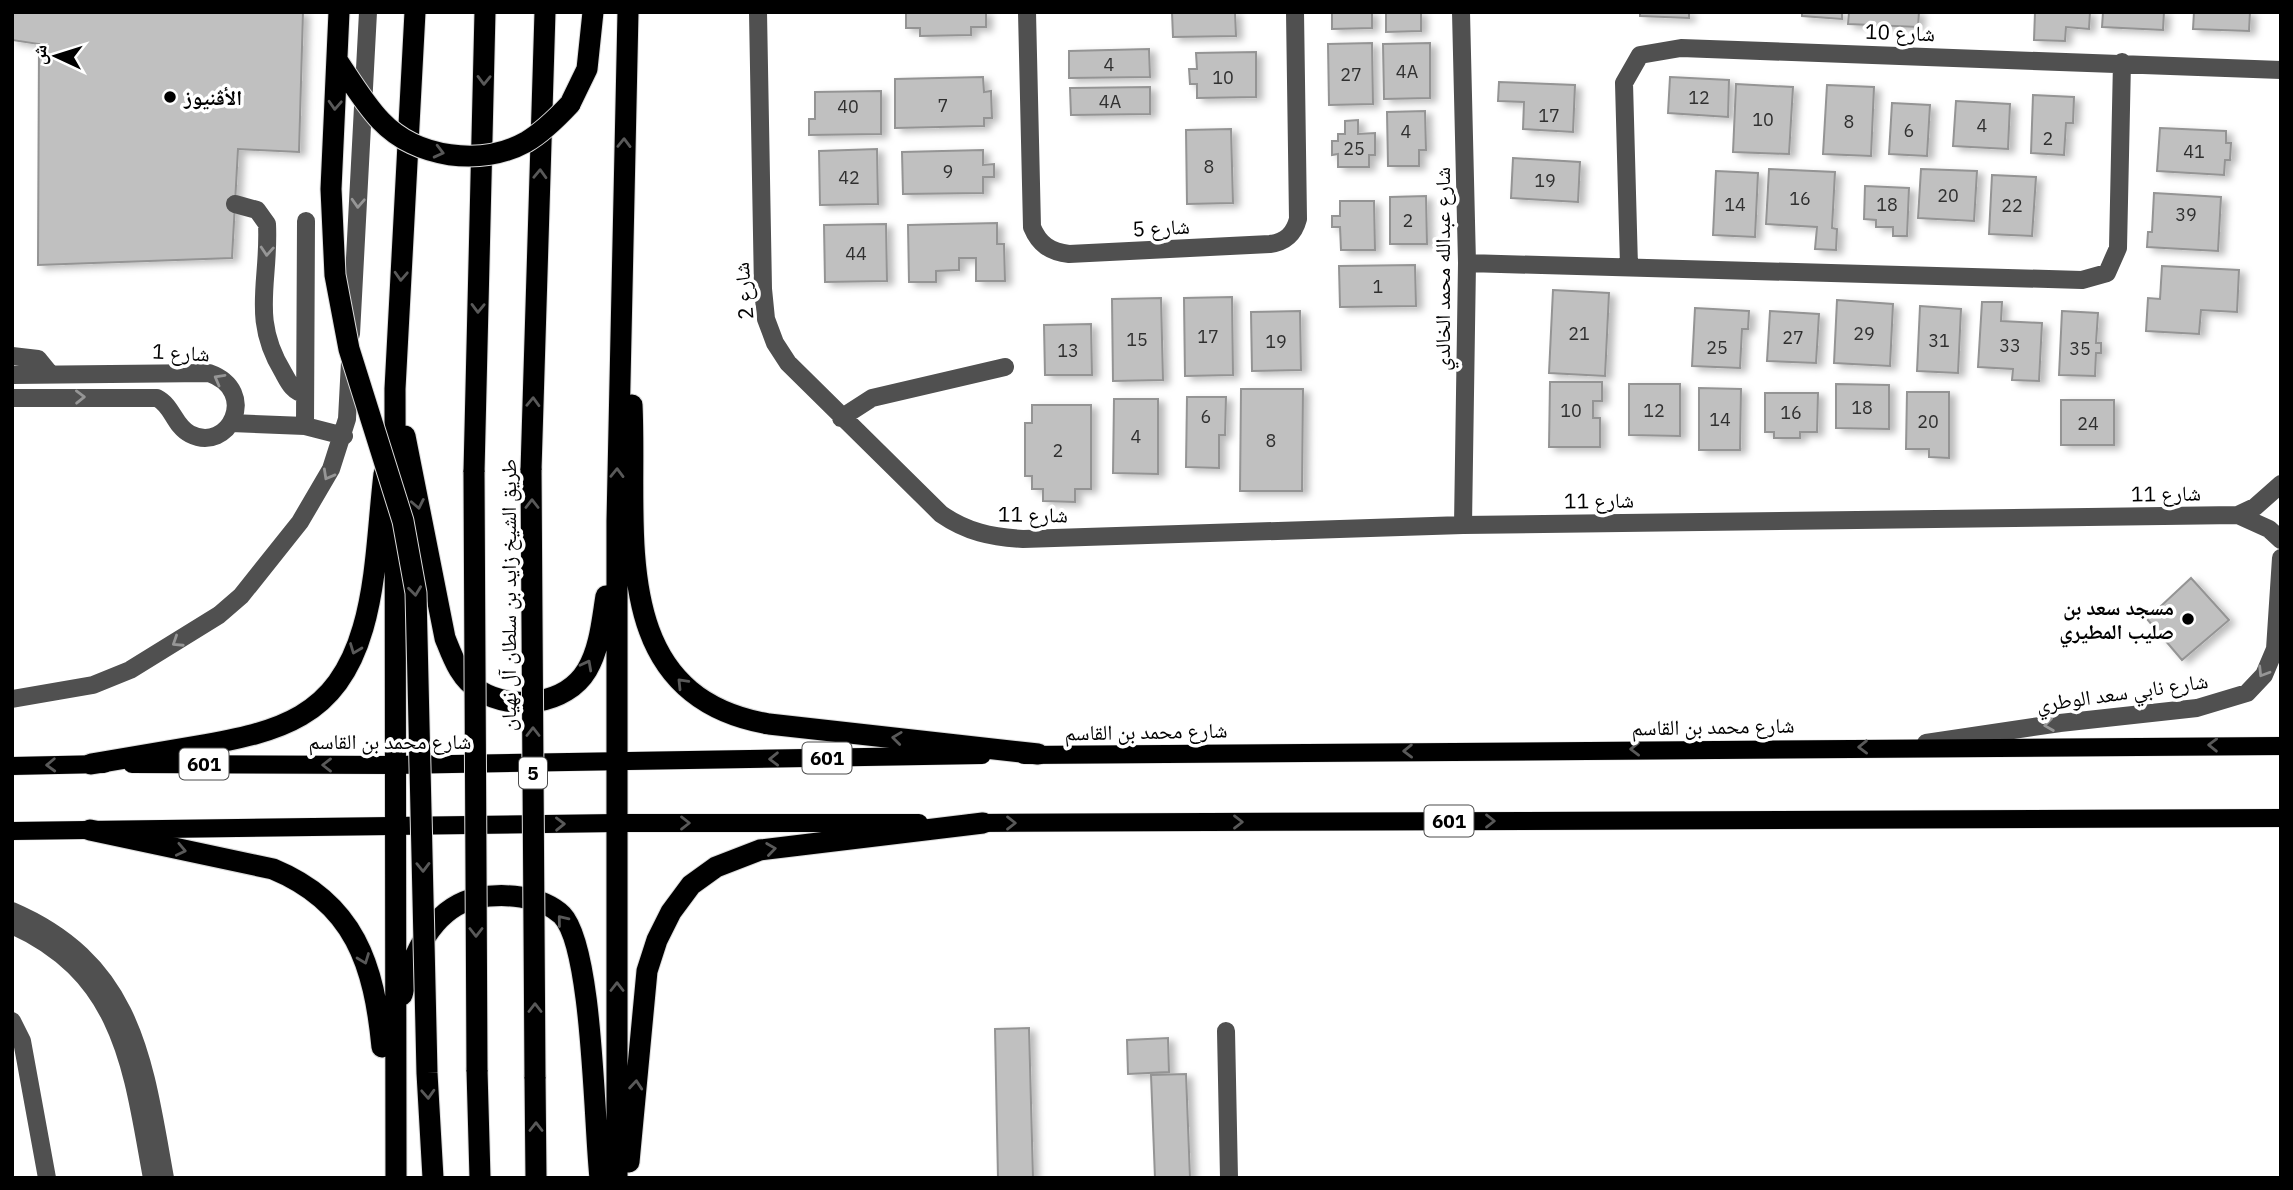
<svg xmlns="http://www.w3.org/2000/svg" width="2293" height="1190" viewBox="0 0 2293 1190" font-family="'IBM Plex Sans','Noto Naskh Arabic',sans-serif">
	<defs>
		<filter id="shadow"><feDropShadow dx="6" dy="3.5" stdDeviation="3.5" flood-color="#0004"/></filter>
	</defs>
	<rect width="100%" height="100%" fill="#fff"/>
	<path fill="#c0c0c0" stroke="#949494" stroke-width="2" filter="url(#shadow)" d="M12 12H303L299 152 238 149 232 258 38 265 39 44 12 40Z
		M906 12H986V27H971V35L920 36V28H906Z
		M1172 12H1235L1236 36 1173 37Z
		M1332 12H1372V28L1332 29Z
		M1386 12H1421V31L1386 32Z
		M1640 12H1689V18L1640 16Z
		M1802 12H1842V19L1802 16Z
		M1849 12H1919L1918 27 1848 24Z
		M2035 12H2090L2089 29 2066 27 2065 41 2034 40Z
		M2103 12H2164L2163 30 2102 27Z
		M2194 12H2250L2249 31 2193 29Z
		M1372 43 1373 104 1329 105 1328 44Z
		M1430 43V98L1384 99 1383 44Z
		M1149 49 1150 77 1069 78V51Z
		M1256 52V97L1197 98V84H1190L1189 69H1197L1196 53Z
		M983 77 984 92 991 91 992 118H984V126L895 128V79Z
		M1670 77 1729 80 1728 117 1668 113Z
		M1499 82 1575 85 1573 132 1523 129 1524 102 1498 101Z
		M1736 84 1793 87 1789 154 1733 152Z
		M1827 85 1874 87 1871 156 1823 154Z
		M1150 87V114L1071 115 1070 88Z
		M881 91V134L809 135V119H815V92Z
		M2033 95 2074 97 2073 123H2066L2064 155 2031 153Z
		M1956 101 2010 104 2008 149 1953 146Z
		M1892 103 1930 105 1927 156 1889 154Z
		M1425 111 1426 150H1419V166H1388L1387 112Z
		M1358 120V134L1375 133V155H1369V167H1338V154L1332 155V141H1338V134H1345V121Z
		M2160 128 2226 131V143H2231L2230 160H2225L2224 175 2157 171Z
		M1231 129 1233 203 1187 204 1186 130Z
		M877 149 878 204 820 205 819 151Z
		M983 150V165L994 164V177H983V193L903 194 902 152Z
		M1513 158 1580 162 1578 202 1511 198Z
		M1769 169 1835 172 1832 228 1837 229 1836 250 1815 249 1817 227 1766 224Z
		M1921 169 1977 171 1974 221 1918 218Z
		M1716 171 1758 173 1755 237 1713 235Z
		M1992 175 2036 177 2032 236 1989 234Z
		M1865 186 1909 188 1907 236H1893V227H1876V220L1864 219Z
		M2154 193 2221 197 2218 251 2147 247 2148 232H2152Z
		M1426 196 1427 244H1390V197Z
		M1340 201H1374L1375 250H1341L1340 227H1332V216H1340Z
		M997 223V244H1004L1005 281H976V258H959V270L936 271V282H909L908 225Z
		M886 224 887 281 825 282 824 225Z
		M1415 265 1416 306 1340 307 1339 266Z
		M2162 266 2239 270 2237 312 2201 310 2199 334 2146 331 2148 298 2160 299Z
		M1553 290 1609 293 1605 376 1549 373Z
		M1232 297 1233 375 1185 376 1184 298Z
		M1161 298 1163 380 1113 381 1112 299Z
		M1837 300 1893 304 1890 366 1834 363Z
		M1982 302H2002L2001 321 2042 323 2039 381 2012 380 2013 369 1978 367Z
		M1920 306 1961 309 1958 373 1917 371Z
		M1695 308 1749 311 1748 329H1742L1740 368 1692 366Z
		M1300 311 1301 370 1252 371 1251 312Z
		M1770 311 1819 314 1816 363 1767 361Z
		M2062 311 2098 313 2096 343H2101V353H2096L2095 376 2059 375Z
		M1091 324 1092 375H1045L1044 325Z
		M1550 382H1602V401H1593V418H1600V447H1549Z
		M1629 384H1680V436L1629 435Z
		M1836 384 1889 385V429L1836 428Z
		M1699 388 1741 389 1740 450H1699Z
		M1241 389H1303L1302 491H1240Z
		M1907 392H1949V458L1929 457V449H1906Z
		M1765 393H1818L1817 432H1800V438H1774V432H1765Z
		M1187 397H1226L1225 435H1219V468L1186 467Z
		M1114 399H1158V474L1113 473Z
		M2061 400H2114V445H2061Z
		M1032 405H1091V489H1075V502L1043 501V489H1032V476H1025V423H1032Z
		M2191 578 2229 620 2182 660 2147 619Z
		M1029 1028 1033 1178H998L995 1029Z
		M1168 1038 1169 1072 1128 1074 1127 1040Z
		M1186 1074 1190 1178H1155L1151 1075Z"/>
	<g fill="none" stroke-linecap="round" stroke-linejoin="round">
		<defs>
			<path id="major" d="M1024 755 2281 746
				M132 764 395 765 982 755
				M12 766 104 764
				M971 823 2281 818
				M12 831 617 823H919"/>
			<path id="highway" d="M570 104 587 69 593 12
				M632 405C638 530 604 696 769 724L1038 754
				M405 436 445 638C453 658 460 679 480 691 513 711 566 705 587 670 600 648 602 620 606 596
				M531 470 545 12
				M474 472 485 12
				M91 764C126 758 162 752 197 746 279 732 337 718 363 628 377 580 378 524 384 474
				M90 830 273 869C355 903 374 965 382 1047
				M402 995C412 956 432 908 476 898 503 893 541 895 562 915 593 947 594 1125 600 1178
				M477 1070 480 1178
				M535 1077 536 1178
				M629 1162 647 971 657 940 671 912 691 885 716 867 760 850 983 823
				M396 1178 395 389 415 12
				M617 1178V521L628 12"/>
		</defs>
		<use href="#major" stroke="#dbdbdb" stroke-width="19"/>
		<use href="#highway" stroke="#dbdbdb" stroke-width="23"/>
		<path stroke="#505050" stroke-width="18" d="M758 12 763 289 766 319 775 343 788 363 941 514C967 532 991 537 1023 539L1463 525 2238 515 2269 529 2281 540
			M1027 12 1032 227C1039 244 1050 252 1069 254L1270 244C1286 242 1294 234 1298 219L1295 12
			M1461 12 1467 263 1463 525
			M235 204 257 210 267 224C270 282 250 318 283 372 289 383 293 392 305 394
			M1467 263 2082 280 2107 273 2118 248 2122 62
			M1629 266 1624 83 1640 55 1681 48 2281 70
			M351 334 368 12
			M12 356 38 359 51 375
			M12 375 209 373C260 391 229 454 190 434 174 426 173 406 157 398H12
			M841 418 872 398 1005 367
			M231 423 305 426 344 436
			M305 426 306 221
			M2238 515 2255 507 2281 484
			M12 699 93 685 130 670 219 615 241 596 300 522 331 469 347 419 350 362
			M1926 743 2060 723 2197 708 2247 693 2264 675 2275 649 2281 558
			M12 911C135 964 144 1062 165 1178
			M12 925C125 976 132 1071 152 1178
			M12 1021 22 1041 47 1178
			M1226 1031 1229 1178"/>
		<use href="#major" stroke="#000" stroke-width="18"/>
		<use href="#highway" stroke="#000" stroke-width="21"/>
		<defs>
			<path id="highway-bridge" d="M339 12 331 189 335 275 349 349 403 521 416 593 427 1073 433 1178
				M337 60C351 81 364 103 381 121 416 158 481 167 526 142 543 132 557 118 570 104
				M531 470 535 1077
				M474 472 477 1070"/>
		</defs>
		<use href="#highway-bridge" stroke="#dbdbdb" stroke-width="23" stroke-linecap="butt"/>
		<use href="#highway-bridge" stroke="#000" stroke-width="21"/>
	</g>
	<defs><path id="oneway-chevron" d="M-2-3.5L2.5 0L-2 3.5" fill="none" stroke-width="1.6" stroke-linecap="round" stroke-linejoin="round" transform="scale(1.75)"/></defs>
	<g stroke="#595959">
		<use href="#oneway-chevron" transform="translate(484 80) rotate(91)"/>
		<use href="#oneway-chevron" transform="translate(335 105) rotate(93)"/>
		<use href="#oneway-chevron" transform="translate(624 143) rotate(-89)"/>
		<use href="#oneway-chevron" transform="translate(439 152) rotate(14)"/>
		<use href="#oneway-chevron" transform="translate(540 174) rotate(-88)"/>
		<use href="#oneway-chevron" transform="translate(401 276) rotate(93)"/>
		<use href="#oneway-chevron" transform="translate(478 308) rotate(91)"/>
		<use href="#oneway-chevron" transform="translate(533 402) rotate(-88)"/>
		<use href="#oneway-chevron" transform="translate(617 473) rotate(-89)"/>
		<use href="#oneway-chevron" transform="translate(418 504) rotate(79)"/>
		<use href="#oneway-chevron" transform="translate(532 504) rotate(-90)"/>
		<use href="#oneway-chevron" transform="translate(415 591) rotate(83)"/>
		<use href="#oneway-chevron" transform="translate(355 649) rotate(111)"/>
		<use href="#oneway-chevron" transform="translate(587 665) rotate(-62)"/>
		<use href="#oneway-chevron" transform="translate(682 683) rotate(-134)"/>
		<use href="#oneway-chevron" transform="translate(533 732) rotate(-90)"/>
		<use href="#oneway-chevron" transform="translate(897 738) rotate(-173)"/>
		<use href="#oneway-chevron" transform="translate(2213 745) rotate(-179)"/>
		<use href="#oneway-chevron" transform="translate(1863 747) rotate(179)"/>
		<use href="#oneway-chevron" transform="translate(1635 749) rotate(179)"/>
		<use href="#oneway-chevron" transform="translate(1408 751) rotate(179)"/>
		<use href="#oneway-chevron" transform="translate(774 759) rotate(179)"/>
		<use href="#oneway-chevron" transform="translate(51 765) rotate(178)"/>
		<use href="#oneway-chevron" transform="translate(327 765) rotate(-180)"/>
		<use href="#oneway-chevron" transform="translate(1490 821)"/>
		<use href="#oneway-chevron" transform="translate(1238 822)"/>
		<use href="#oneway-chevron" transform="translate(685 823)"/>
		<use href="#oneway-chevron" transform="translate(1011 823)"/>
		<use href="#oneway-chevron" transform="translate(560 824) rotate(-1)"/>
		<use href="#oneway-chevron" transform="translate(771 849) rotate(-8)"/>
		<use href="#oneway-chevron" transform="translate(181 850) rotate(12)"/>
		<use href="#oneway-chevron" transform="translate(423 867) rotate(89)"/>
		<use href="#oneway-chevron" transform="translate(562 920) rotate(-129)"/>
		<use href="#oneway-chevron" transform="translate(476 932) rotate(90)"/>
		<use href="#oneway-chevron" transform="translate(364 959) rotate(69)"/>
		<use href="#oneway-chevron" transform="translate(617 987) rotate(-90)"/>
		<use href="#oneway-chevron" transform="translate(535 1008) rotate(-90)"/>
		<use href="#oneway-chevron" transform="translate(636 1085) rotate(-85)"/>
		<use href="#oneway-chevron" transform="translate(428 1094) rotate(87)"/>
		<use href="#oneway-chevron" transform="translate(536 1127) rotate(-90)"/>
	</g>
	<g stroke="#969696">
		<use href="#oneway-chevron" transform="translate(358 203) rotate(93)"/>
		<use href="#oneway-chevron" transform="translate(267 251) rotate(94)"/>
		<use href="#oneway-chevron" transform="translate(219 379) rotate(-151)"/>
		<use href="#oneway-chevron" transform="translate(80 397) rotate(-1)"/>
		<use href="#oneway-chevron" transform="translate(328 475) rotate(119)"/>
		<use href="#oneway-chevron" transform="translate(177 642) rotate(147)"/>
		<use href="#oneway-chevron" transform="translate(2263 672) rotate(122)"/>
		<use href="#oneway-chevron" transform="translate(2049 725) rotate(172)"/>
	</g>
	<g fill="#000" stroke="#fff" stroke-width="2.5">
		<circle cx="170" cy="97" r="7"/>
		<circle cx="2188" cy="619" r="7"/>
	</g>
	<g text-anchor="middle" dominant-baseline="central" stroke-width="7" stroke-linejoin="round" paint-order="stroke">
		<g font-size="18" fill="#303030">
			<text x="1109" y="64">4</text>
			<text x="1407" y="71">4A</text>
			<text x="1351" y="74">27</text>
			<text x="1223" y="77">10</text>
			<text x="1699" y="97">12</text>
			<text x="1110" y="101">4A</text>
			<text x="943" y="105">7</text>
			<text x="848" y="106">40</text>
			<text x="1549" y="115">17</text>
			<text x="1763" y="119">10</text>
			<text x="1849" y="121">8</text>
			<text x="1982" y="125">4</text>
			<text x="1909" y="130">6</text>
			<text x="1406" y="131">4</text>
			<text x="2048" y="138">2</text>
			<text x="1354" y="148">25</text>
			<text x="2194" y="151">41</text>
			<text x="1209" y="166">8</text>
			<text x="948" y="171">9</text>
			<text x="849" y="177">42</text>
			<text x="1545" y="180">19</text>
			<text x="1948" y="195">20</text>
			<text x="1800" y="198">16</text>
			<text x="1735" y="204">14</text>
			<text x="1887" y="204">18</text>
			<text x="2012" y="205">22</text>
			<text x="2186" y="214">39</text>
			<text x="1408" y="220">2</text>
			<text x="856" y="253">44</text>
			<text x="1378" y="286">1</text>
			<text x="1579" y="333">21</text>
			<text x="1864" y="333">29</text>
			<text x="1208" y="336">17</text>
			<text x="1793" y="337">27</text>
			<text x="1137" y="339">15</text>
			<text x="1939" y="340">31</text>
			<text x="1276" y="341">19</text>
			<text x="2010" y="345">33</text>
			<text x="1717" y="347">25</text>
			<text x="2080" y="348">35</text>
			<text x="1068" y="350">13</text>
			<text x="1862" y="407">18</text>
			<text x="1571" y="410">10</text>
			<text x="1654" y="410">12</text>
			<text x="1791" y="412">16</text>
			<text x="1206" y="416">6</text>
			<text x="1720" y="419">14</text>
			<text x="1928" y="421">20</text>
			<text x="2088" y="423">24</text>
			<text x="1136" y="436">4</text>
			<text x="1271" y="440">8</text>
			<text x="1058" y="450">2</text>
		</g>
		<g fill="#fff" stroke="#4c4c4c" stroke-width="2">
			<rect x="802.5" y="742.5" width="49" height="31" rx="5"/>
			<rect x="179.5" y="748.5" width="49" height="31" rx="5"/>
			<rect x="519" y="757.5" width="28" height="31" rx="5"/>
			<rect x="1424.5" y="805.5" width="49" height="31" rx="5"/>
		</g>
		<g font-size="19" font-weight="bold" fill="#000">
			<text x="827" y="758">601</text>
			<text x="204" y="764">601</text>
			<text x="533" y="773">5</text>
			<text x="1449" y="821">601</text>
		</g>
		<g font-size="21" fill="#000" stroke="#fff">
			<text transform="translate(1900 32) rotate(2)">شارع 10</text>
			<text transform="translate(1161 227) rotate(-3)">شارع 5</text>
			<text transform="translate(1442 269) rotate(-90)">شارع عبدالله محمد الخالدي</text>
			<text transform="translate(743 291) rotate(-95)">شارع 2</text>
			<text transform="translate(181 352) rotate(3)">شارع 1</text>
			<text transform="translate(2166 493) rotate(-1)">شارع 11</text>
			<text transform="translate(1599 500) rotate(-1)">شارع 11</text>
			<text transform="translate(1033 514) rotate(1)">شارع 11</text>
			<text transform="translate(508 595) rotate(-90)">طريق الشيخ زايد بن سلطان آل نهيان</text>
			<text transform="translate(2122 692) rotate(-8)">شارع نابي سعد الوطري</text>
			<text transform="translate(1713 726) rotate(-1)">شارع محمد بن القاسم</text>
			<text transform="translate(1146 731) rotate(-1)">شارع محمد بن القاسم</text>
			<text x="390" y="741">شارع محمد بن القاسم</text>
		</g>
		<g font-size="21" font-weight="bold" fill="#000" stroke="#fff" text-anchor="start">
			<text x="184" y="97">الأڤنيوز</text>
			<text x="2174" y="607" text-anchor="end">مسجد سعد بن<tspan x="2174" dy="24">صليب المطيري</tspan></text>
		</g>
	</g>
	<rect width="2293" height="1190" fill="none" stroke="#000000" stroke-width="28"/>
	<g transform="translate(56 56) rotate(274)" stroke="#ffffff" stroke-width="5" paint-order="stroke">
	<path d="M0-5L12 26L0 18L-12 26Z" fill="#000000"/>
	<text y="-10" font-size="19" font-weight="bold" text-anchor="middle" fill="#000000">ش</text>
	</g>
</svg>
